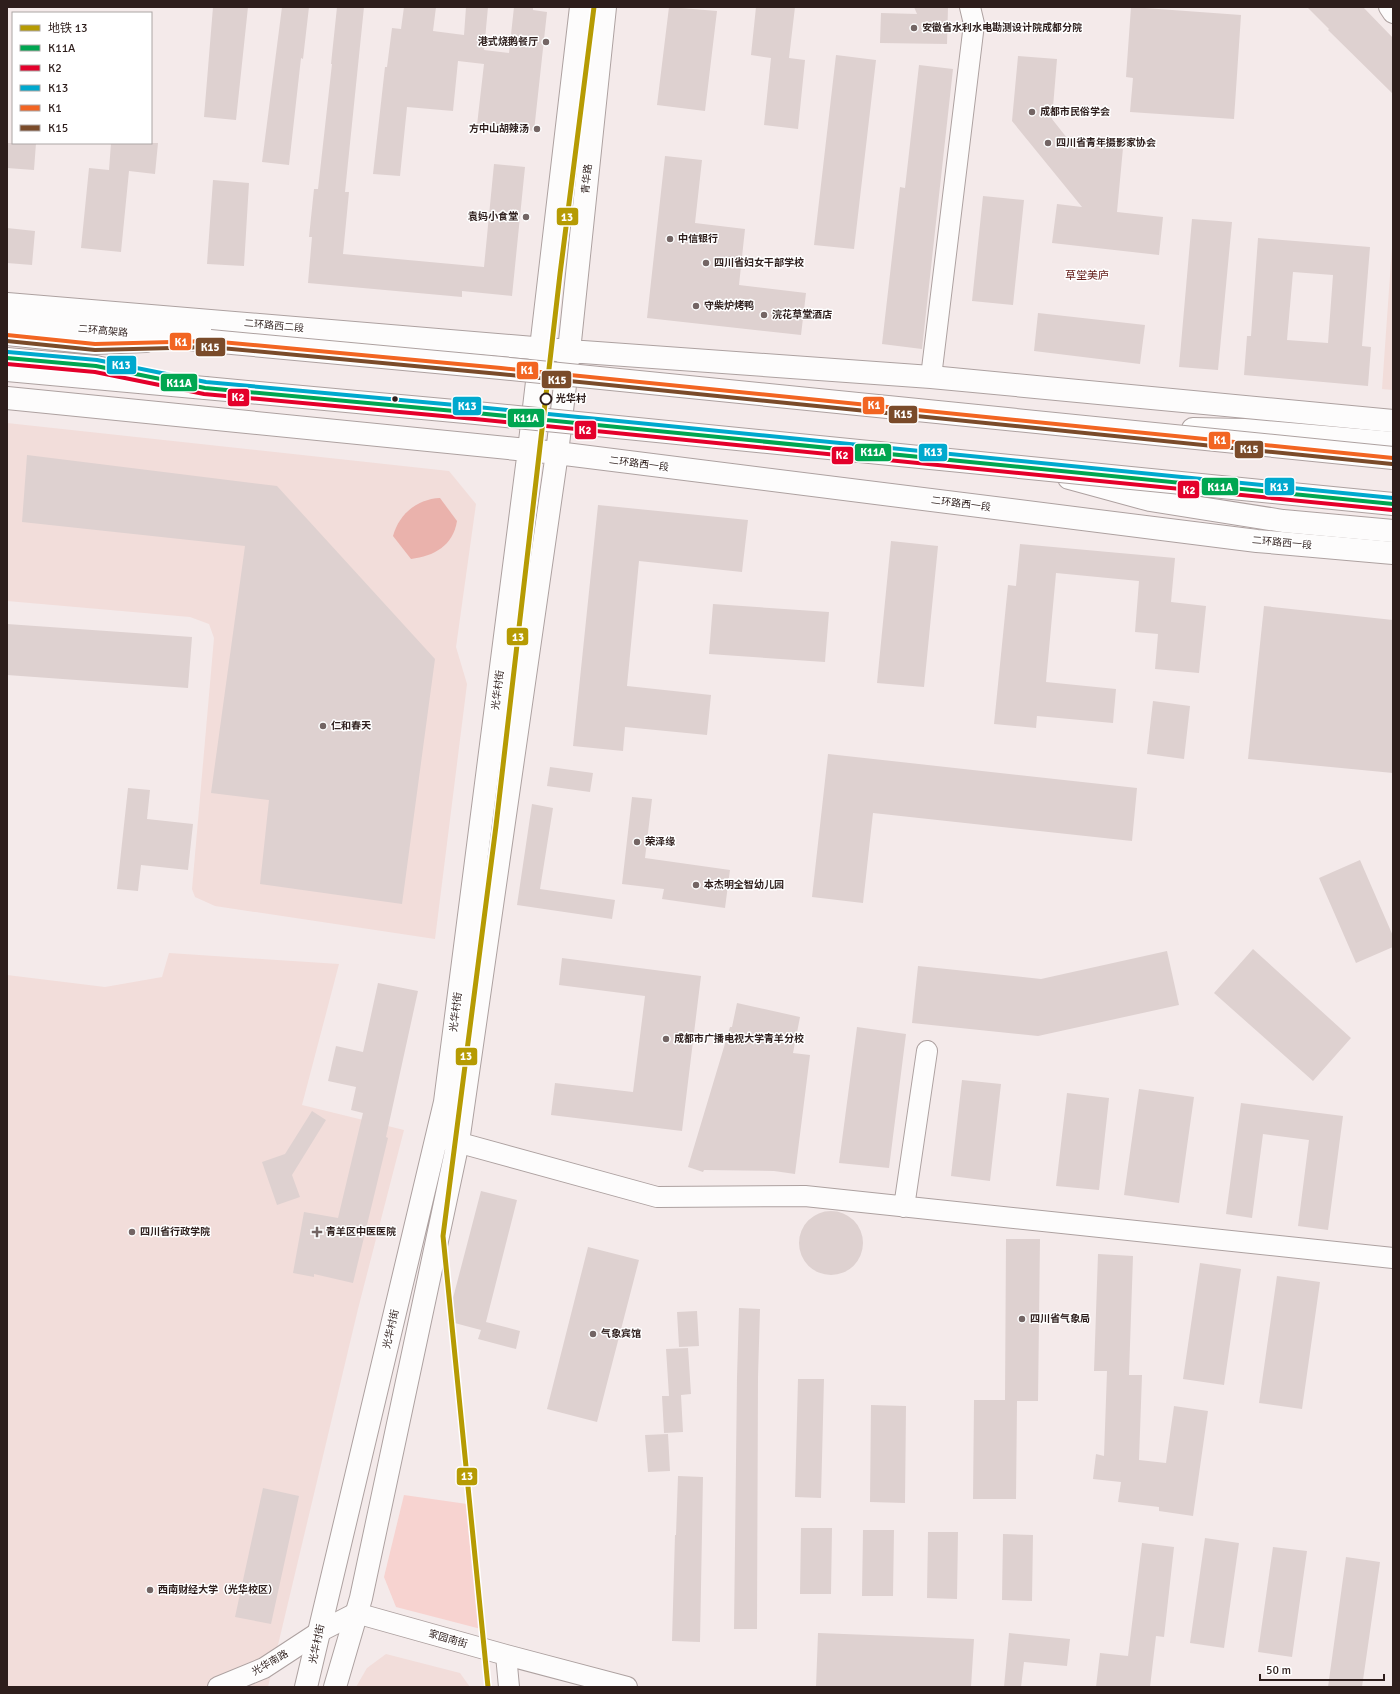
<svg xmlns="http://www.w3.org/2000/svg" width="1400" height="1694" viewBox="0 0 1400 1694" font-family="Signika,'Noto Sans SC',sans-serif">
	<rect width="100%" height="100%" fill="#f4eaea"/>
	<path fill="#f2ddda" d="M1393 233V390L1382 389Z
		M7 423 449 471 476 504 456 647 467 684 435 939 215 906 195 897 192 889 214 638 209 624 190 617 7 601Z
		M169 953 339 964 302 1105 404 1130 358 1309 268 1687H7V975L105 987 162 977Z
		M386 1654 460 1673 470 1687H356L367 1668Z"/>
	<path fill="#f7d3d0" d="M404 1495 474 1505 481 1629 396 1607 384 1577Z"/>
	<path fill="#eab2ac" d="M440 498 457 521C453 546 434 556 411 559L393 536C399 514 417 499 440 498Z"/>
	<path fill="#ded1d0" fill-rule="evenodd" d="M213 7H248L236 120 204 117Z
		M282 7H309L303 59 301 58 289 165 262 162Z
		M337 7H364L345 192H349L343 254 484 267 494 164 525 167 512 296 462 291V297L308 283 312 237H309L314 189H318L332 64H331Z
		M404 7H436L433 31 464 35 466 7H488L484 50 509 53 514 7H533V10L547 12 534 131 477 125 484 64 458 61 453 111 407 107 400 176 373 174 385 67H387L392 28 401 29Z
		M669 7 717 11 705 111 657 105Z
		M756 7H795L789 58 805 60 798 129 764 125 771 58 751 55Z
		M914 7H948L947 44 880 43 881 13 917 14Z
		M1131 7 1241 15 1234 119 1130 112 1133 78 1126 77Z
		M1307 7H1363L1393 38V94L1328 30 1329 29Z
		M836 55 876 60 854 249 814 245Z
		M1018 56 1057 59 1052 119 1071 143 1123 148 1117 212 1163 217 1159 255 1052 243 1057 204 1082 207 1012 121Z
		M919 65 953 69 922 349 882 344 900 187 905 188Z
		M7 143H36L34 170 7 168Z
		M111 143H158L155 174 129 171 121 252 81 248 89 168 109 170Z
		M665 156 702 160 695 223 745 229 739 285 806 293 801 335 647 318Z
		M213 180 249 183 244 266 207 264Z
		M983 196 1024 200 1013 305 972 301Z
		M1192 219 1232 222 1218 370 1179 367Z
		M7 228 35 231 32 265 7 263Z
		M1258 238 1370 247 1362 346 1371 347 1368 386 1244 375 1247 336H1251ZM1293 272 1333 275 1328 343 1287 340Z
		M1038 313 1145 325 1140 364 1034 351Z
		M27 455 277 486 435 659 402 904 260 884 269 800 211 793 245 546 22 522Z
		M598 505 748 520 742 572 639 561 627 686 711 695 707 735 625 727 623 751 573 746Z
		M891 541 938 546 924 687 877 683Z
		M1020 544 1175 558 1171 602 1206 606 1199 673 1155 669 1158 634 1135 632 1139 581 1056 573 1046 682 1116 689 1113 723 1037 716 1036 728 994 724 1008 585 1016 586Z
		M713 604 829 612 825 662 709 654Z
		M1264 606 1393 620V773L1248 759Z
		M7 624 192 637 188 688 7 675Z
		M1153 701 1190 706 1184 759 1147 754Z
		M828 754 1137 788 1132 841 873 813 863 903 812 897Z
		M550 767 593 773 590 792 547 786Z
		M128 788 150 790 147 819 193 824 188 870 141 865 138 891 117 889Z
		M632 797 652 799 645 858 730 870 725 908 662 899 664 889 622 884Z
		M532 804 553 808 540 889 615 900 612 919 517 905Z
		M1360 860 1393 936V947L1356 963 1319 878Z
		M1253 949 1351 1038 1313 1081 1214 993Z
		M1167 951 1179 1005 1038 1036 912 1023 918 966 1041 979Z
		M562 958 701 976 682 1131 551 1115 555 1083 633 1092 645 996 559 985Z
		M378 983 418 991 386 1137 388 1138 353 1283 314 1274V1277L293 1273 304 1212 338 1218 363 1113 351 1110 356 1087 328 1081 336 1046 363 1052Z
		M737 1003 800 1017 793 1053 810 1055 795 1174 774 1171 704 1170 703 1172 688 1167 730 1027H732Z
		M857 1027 906 1034 889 1168 839 1163Z
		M962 1080 1001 1084 990 1181 951 1176Z
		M1139 1089 1194 1097 1179 1203 1124 1195Z
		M1067 1093 1109 1098 1099 1190 1056 1186Z
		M1241 1103 1343 1116 1328 1230 1298 1226 1309 1140 1263 1134 1252 1218 1226 1214Z
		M312 1111 326 1120 292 1175 300 1197 277 1205 262 1162 285 1154Z
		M481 1191 517 1200 486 1322 520 1331 516 1349 478 1339 481 1330 447 1321Z
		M799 1243a32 32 0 1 1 64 0a32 32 0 1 1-64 0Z
		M1006 1239H1040L1038 1401H1017L1016 1499H973L974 1400H1005Z
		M588 1247 639 1260 597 1422 547 1409Z
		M1098 1254 1133 1256 1129 1375H1142L1139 1460 1166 1463 1174 1406 1208 1411 1193 1516 1159 1511V1507L1118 1502 1121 1482 1093 1479 1096 1454 1104 1456 1107 1371H1094Z
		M1200 1263 1241 1269 1224 1385 1183 1379Z
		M1277 1276 1320 1282 1302 1409 1259 1403Z
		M739 1308 760 1309 758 1377 757 1629H734L737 1377Z
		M697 1311 699 1346 679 1347 677 1312Z
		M688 1348 691 1394 681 1395 683 1432 664 1433 662 1396H669L666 1349Z
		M798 1379H824L821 1498 795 1497Z
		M871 1405 906 1406 905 1503 870 1502Z
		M668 1434 670 1471 648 1472 645 1435Z
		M678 1476 703 1477 700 1642 672 1641 675 1535H676Z
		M263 1488 299 1496 271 1624 235 1617Z
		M801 1528H832L831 1594H800Z
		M863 1530H894L893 1596H862Z
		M928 1532H958L957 1599 927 1598Z
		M1003 1534 1033 1535 1032 1601 1002 1600Z
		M1205 1538 1239 1543 1224 1648 1190 1643Z
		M1142 1543 1174 1547 1164 1637 1156 1636 1150 1687H1096L1100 1653 1128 1656Z
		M1273 1547 1307 1551 1292 1657 1258 1652Z
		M1346 1557 1380 1562 1362 1687H1328Z
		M818 1633 974 1639 971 1687H816Z
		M1009 1633 1070 1639 1067 1666 1024 1662 1021 1687H1004Z"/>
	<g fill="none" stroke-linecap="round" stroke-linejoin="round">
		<defs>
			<path id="minor" d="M1389 7 1393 13
				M7 335 95 344 146 342
				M7 358 96 366 128 373
				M931 377 974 24 970 7
				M442 1138 657 1197 805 1196 1393 1258
				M904 1207 927 1051
				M506 1655 509 1687
				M218 1687 264 1668 319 1632 356 1613 506 1655 627 1687"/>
			<path id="major" d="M7 304 569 351 931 377 1393 421
				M7 398 557 453 1257 541 1393 553
				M306 1687 445 1102 529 450 581 7
				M335 1687 361 1598 458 1142 557 453 569 351 605 7"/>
			<path id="highway" d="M7 321 210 341
				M7 370 205 388
				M1193 429 1244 430 1393 443
				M1069 478 1150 500 1283 521 1393 531"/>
		</defs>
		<use href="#minor" stroke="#ada1a0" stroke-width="22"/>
		<use href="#major" stroke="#ada1a0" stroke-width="24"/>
		<use href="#highway" stroke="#ada1a0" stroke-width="24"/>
		<use href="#minor" stroke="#fdfcfc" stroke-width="20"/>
		<use href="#major" stroke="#fdfcfc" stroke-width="22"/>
		<use href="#highway" stroke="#fdfcfc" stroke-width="22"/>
		<defs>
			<path id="highway-bridge" d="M210 341 501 368 1393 458
				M205 388 476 413 1393 504"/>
		</defs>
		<use href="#highway-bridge" stroke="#ada1a0" stroke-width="24" stroke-linecap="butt"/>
		<use href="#highway-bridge" stroke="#fdfcfc" stroke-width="22"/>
		<defs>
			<path id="bus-1" d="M7 358 96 366 205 388 476 413 1393 504"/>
			<path id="bus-2" d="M7 364 95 372 204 394 475 419 1392 510"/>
			<path id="bus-3" d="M8 352 97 360 206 382 477 407 1393 498"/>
			<path id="bus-4" d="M7 335 95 344 210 341 501 368 1393 458"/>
			<path id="bus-5" d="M7 341 95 350 210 347 500 374 1392 464"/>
		</defs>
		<use href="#bus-1" stroke="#fff" stroke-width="7"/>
		<use href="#bus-2" stroke="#fff" stroke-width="7"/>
		<use href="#bus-3" stroke="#fff" stroke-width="7"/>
		<use href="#bus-4" stroke="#fff" stroke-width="7"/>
		<use href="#bus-5" stroke="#fff" stroke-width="7"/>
		<use href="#bus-1" stroke="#00a651" stroke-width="4"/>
		<use href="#bus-2" stroke="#e4002b" stroke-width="4"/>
		<use href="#bus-3" stroke="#00a9ce" stroke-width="4"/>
		<use href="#bus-4" stroke="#f26522" stroke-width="4"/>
		<use href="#bus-5" stroke="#7a4b2a" stroke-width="4"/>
		<defs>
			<path id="metro-1" d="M488 1687 443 1236 496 826 560 274 594 7"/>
		</defs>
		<use href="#metro-1" stroke="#fff" stroke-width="8"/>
		<use href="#metro-1" stroke="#b69b03" stroke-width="5"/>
	</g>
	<g fill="#736564" stroke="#fff" stroke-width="1.5">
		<circle cx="914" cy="28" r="4"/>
		<circle cx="546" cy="42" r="4"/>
		<circle cx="1032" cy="112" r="4"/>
		<circle cx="537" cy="129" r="4"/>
		<circle cx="1048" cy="143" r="4"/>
		<circle cx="526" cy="217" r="4"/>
		<circle cx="670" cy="239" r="4"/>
		<circle cx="706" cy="263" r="4"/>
		<circle cx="696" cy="306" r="4"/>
		<circle cx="764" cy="315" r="4"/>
		<circle cx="323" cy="726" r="4"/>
		<circle cx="637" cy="842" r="4"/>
		<circle cx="696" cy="885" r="4"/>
		<circle cx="666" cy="1039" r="4"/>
		<circle cx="132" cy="1232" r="4"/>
		<path d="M315 1226h4v4h4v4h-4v4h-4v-4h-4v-4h4z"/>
		<circle cx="1022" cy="1319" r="4"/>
		<circle cx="593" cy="1334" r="4"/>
		<circle cx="150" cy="1590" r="4"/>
	</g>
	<circle fill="#2e1e1c" stroke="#fff" stroke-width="1.5" cx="395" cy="399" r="3.5"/>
	<circle fill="#fff" stroke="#2e1e1c" stroke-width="2" cx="546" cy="399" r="5.5"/>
	<g text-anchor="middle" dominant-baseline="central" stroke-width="3" stroke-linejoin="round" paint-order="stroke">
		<g font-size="10" font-weight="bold" fill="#2e1e1c" stroke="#fff" text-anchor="start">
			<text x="922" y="28">安徽省水利水电勘测设计院成都分院</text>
			<text x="538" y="42" text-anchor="end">港式烧鹅餐厅</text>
			<text x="1040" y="112">成都市民俗学会</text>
			<text x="529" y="129" text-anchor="end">方中山胡辣汤</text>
			<text x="1056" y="143">四川省青年摄影家协会</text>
			<text x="518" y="217" text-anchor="end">袁妈小食堂</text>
			<text x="678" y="239">中信银行</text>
			<text x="714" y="263">四川省妇女干部学校</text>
			<text x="704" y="306">守柴炉烤鸭</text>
			<text x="772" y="315">浣花草堂酒店</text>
			<text x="331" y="726">仁和春天</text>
			<text x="645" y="842">荣泽缘</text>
			<text x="704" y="885">本杰明全智幼儿园</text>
			<text x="674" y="1039">成都市广播电视大学青羊分校</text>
			<text x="140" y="1232">四川省行政学院</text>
			<text x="326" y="1232">青羊区中医医院</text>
			<text x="1030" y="1319">四川省气象局</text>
			<text x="601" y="1334">气象宾馆</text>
			<text x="158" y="1590">西南财经大学（光华校区）</text>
		</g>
		<g font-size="10" fill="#2e1e1c" stroke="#fff">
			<text transform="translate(587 179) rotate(-84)">青华路</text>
			<text transform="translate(274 326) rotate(5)">二环路西二段</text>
			<text transform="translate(103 331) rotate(5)">二环高架路</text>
			<text transform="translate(639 464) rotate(7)">二环路西一段</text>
			<text transform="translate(961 504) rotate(7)">二环路西一段</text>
			<text transform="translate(1282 543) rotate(5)">二环路西一段</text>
			<text transform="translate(498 690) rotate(-83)">光华村街</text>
			<text transform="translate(456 1012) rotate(-83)">光华村街</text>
			<text transform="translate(391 1329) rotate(-77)">光华村街</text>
			<text transform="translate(448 1639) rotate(16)">家园南街</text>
			<text transform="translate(317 1644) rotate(-78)">光华村街</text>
			<text transform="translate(270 1663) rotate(-30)">光华南路</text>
		</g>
		<g font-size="10" font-weight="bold" fill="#2e1e1c" stroke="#fff" text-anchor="start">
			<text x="556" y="399">光华村</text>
		</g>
		<g font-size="11" fill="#66211d" stroke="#fff">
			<text x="1087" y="275">草堂美庐</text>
		</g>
	</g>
	<g stroke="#fff" stroke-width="1.5">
		<rect x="556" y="207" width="23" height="19" rx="4" fill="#b69b03"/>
		<rect x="169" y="332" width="23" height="19" rx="4" fill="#f26522"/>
		<rect x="195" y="337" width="31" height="20" rx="4" fill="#7a4b2a"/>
		<rect x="106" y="355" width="31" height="20" rx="4" fill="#00a9ce"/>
		<rect x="516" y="361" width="23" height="19" rx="4" fill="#f26522"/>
		<rect x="541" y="370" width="31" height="19" rx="4" fill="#7a4b2a"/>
		<rect x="160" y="373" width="38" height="19" rx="4" fill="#00a651"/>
		<rect x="227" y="388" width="23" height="19" rx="4" fill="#e4002b"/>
		<rect x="862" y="396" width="23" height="19" rx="4" fill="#f26522"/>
		<rect x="452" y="396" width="30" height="20" rx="4" fill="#00a9ce"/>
		<rect x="888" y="405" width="30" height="19" rx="4" fill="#7a4b2a"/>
		<rect x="507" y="408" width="38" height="20" rx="4" fill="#00a651"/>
		<rect x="574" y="420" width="23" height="20" rx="4" fill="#e4002b"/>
		<rect x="1208" y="431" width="23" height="19" rx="4" fill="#f26522"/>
		<rect x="1234" y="440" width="30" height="19" rx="4" fill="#7a4b2a"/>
		<rect x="918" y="443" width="30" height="19" rx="4" fill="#00a9ce"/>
		<rect x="854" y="443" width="38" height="19" rx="4" fill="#00a651"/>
		<rect x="831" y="446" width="23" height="19" rx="4" fill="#e4002b"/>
		<rect x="1264" y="477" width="31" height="19" rx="4" fill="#00a9ce"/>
		<rect x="1201" y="477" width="38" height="19" rx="4" fill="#00a651"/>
		<rect x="1177" y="480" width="23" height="19" rx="4" fill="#e4002b"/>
		<rect x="506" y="627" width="23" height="19" rx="4" fill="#b69b03"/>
		<rect x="455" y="1047" width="23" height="19" rx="4" fill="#b69b03"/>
		<rect x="456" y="1467" width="22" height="19" rx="4" fill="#b69b03"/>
	</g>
	<g font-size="11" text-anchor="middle" font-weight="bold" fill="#fff">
		<text x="567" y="221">13</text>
		<text x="181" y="346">K1</text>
		<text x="210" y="351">K15</text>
		<text x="121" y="369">K13</text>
		<text x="527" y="374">K1</text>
		<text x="557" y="384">K15</text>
		<text x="179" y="387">K11A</text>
		<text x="238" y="401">K2</text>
		<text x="874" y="409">K1</text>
		<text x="467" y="410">K13</text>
		<text x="903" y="418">K15</text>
		<text x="526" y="422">K11A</text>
		<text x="585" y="434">K2</text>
		<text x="1220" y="444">K1</text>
		<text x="1249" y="453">K15</text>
		<text x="933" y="456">K13</text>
		<text x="873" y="456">K11A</text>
		<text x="842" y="459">K2</text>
		<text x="1279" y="491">K13</text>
		<text x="1220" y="491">K11A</text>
		<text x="1189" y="494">K2</text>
		<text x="518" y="641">13</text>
		<text x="466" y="1060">13</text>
		<text x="467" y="1480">13</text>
	</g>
	<rect width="1400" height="1694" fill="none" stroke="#2e1e1c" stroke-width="16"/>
	<rect x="12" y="12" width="140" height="132" fill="#ffffff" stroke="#aba5a4"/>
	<rect x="20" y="25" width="20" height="6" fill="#b69b03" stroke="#aba5a4"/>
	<text x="48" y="32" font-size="12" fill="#2e1e1c">地铁 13</text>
	<rect x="20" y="45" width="20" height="6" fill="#00a651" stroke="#aba5a4"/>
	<text x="48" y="52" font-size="12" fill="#2e1e1c">K11A</text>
	<rect x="20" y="65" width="20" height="6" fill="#e4002b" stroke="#aba5a4"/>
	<text x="48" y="72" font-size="12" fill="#2e1e1c">K2</text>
	<rect x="20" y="85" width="20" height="6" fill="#00a9ce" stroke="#aba5a4"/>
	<text x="48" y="92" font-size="12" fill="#2e1e1c">K13</text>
	<rect x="20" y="105" width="20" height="6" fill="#f26522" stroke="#aba5a4"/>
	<text x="48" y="112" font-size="12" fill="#2e1e1c">K1</text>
	<rect x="20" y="125" width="20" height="6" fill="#7a4b2a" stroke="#aba5a4"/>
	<text x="48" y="132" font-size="12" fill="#2e1e1c">K15</text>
	<path d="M1260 1674v6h124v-6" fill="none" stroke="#2e1e1c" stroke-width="2"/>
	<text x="1266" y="1674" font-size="12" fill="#2e1e1c" stroke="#ffffff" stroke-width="3" paint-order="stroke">50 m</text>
</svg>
